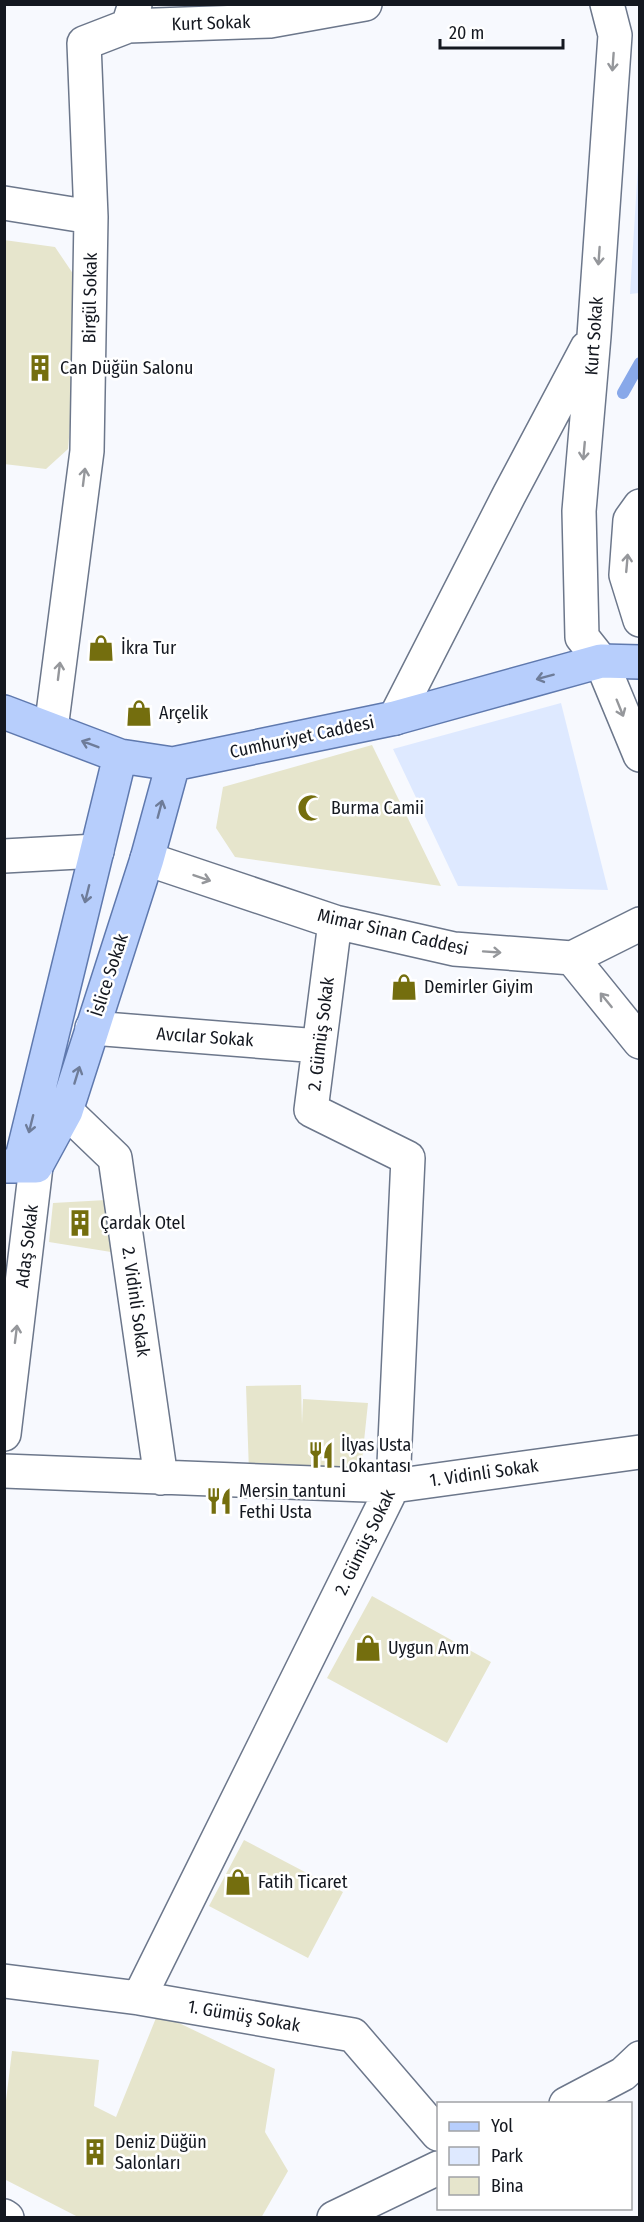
<svg xmlns="http://www.w3.org/2000/svg" width="644" height="2222" viewBox="0 0 644 2222" font-family="'Fira Sans Condensed',sans-serif">
	<rect width="100%" height="100%" fill="#f7f9fe"/>
	<path fill="#dee9ff" d="M639 150V293L630 294Z
		M561 703 608 890 458 886 393 749Z"/>
	<g fill="none" stroke-linecap="round" stroke-linejoin="round">
		<path stroke="#88a8e9" stroke-width="12" d="M623 393 640 363"/>
	</g>
	<path fill="#e6e5cc" d="M4 240 55 247 82 287 68 449 46 469 4 464Z
		M372 745 441 886 235 857 216 828 223 787Z
		M106 1200 111 1252 49 1242 53 1203Z
		M301 1385 302 1424 303 1399 368 1403 361 1470 249 1472 246 1386Z
		M372 1596 491 1662 447 1743 327 1678Z
		M244 1840 343 1892 308 1958 209 1906Z
		M158 2013 275 2069 265 2132 288 2171 261 2218H80L4 2179V2117L12 2051 99 2060 94 2106 116 2117Z"/>
	<g fill="none" stroke-linecap="round" stroke-linejoin="round">
		<defs>
			<path id="minor" d="M607 4 615 35 594 336 579 511 582 637 601 661 640 755
				M128 26 270 21 365 4
				M4 203 91 217
				M640 506 630 520 626 575 640 620
				M395 718 509 495 587 348
				M51 729 87 451 91 217 84 43 128 26 135 4
				M4 856 97 851
				M147 859 335 922 454 949 572 958 640 924
				M572 958 640 1042
				M92 1028 319 1046
				M66 1111 115 1158 161 1478
				M4 1434 36 1166
				M4 1471 393 1486 640 1452
				M4 1981 139 1998 353 2035 438 2134
				M139 1998 393 1486 408 1158 311 1110 335 922
				M566 2104 623 2074 640 2058
				M4 2216 7 2218
				M334 2218 438 2168"/>
			<path id="major" d="M4 712 120 756 173 764 395 718 601 661 640 662
				M4 1166H36L66 1111 147 859 173 764
				M20 1166 120 756"/>
		</defs>
		<use href="#minor" stroke="#6c778b" stroke-width="36"/>
		<use href="#major" stroke="#5f79ae" stroke-width="36"/>
		<use href="#minor" stroke="#fff" stroke-width="33"/>
		<use href="#major" stroke="#b7cefc" stroke-width="33"/>
	</g>
	<defs><path id="oneway-shaft" d="M-6 0H5M1.5-3L5.5 0L1.5 3" fill="none" stroke-width="1.6" stroke-linecap="round" stroke-linejoin="round" transform="scale(1.5)"/></defs>
	<g stroke="#95979b">
		<use href="#oneway-shaft" transform="translate(613 62) rotate(94)"/>
		<use href="#oneway-shaft" transform="translate(599 256) rotate(94)"/>
		<use href="#oneway-shaft" transform="translate(584 451) rotate(95)"/>
		<use href="#oneway-shaft" transform="translate(84 477) rotate(-83)"/>
		<use href="#oneway-shaft" transform="translate(627 563) rotate(-85)"/>
		<use href="#oneway-shaft" transform="translate(59 671) rotate(-83)"/>
		<use href="#oneway-shaft" transform="translate(620 708) rotate(68)"/>
		<use href="#oneway-shaft" transform="translate(202 878) rotate(19)"/>
		<use href="#oneway-shaft" transform="translate(492 952) rotate(4)"/>
		<use href="#oneway-shaft" transform="translate(606 1000) rotate(-129)"/>
		<use href="#oneway-shaft" transform="translate(16 1334) rotate(-83)"/>
	</g>
	<g stroke="#6e7c99">
		<use href="#oneway-shaft" transform="translate(545 677) rotate(165)"/>
		<use href="#oneway-shaft" transform="translate(90 744) rotate(-159)"/>
		<use href="#oneway-shaft" transform="translate(160 809) rotate(-75)"/>
		<use href="#oneway-shaft" transform="translate(87 894) rotate(104)"/>
		<use href="#oneway-shaft" transform="translate(77 1075) rotate(-73)"/>
		<use href="#oneway-shaft" transform="translate(31 1124) rotate(104)"/>
	</g>
	<defs>
		<symbol id="building-bare" viewBox="-9 -9 18 18"><path d="M-4-6H4V6H1V3H-1V6H-4ZM-2.5-4.3h1.7v1.8h-1.7ZM.8-4.3h1.7v1.8H.8ZM-2.5-1h1.7V.8h-1.7ZM.8-1h1.7V.8H.8Z" fill="#746e0e" stroke="#fff" stroke-width="2.5" paint-order="stroke"/></symbol>
		<symbol id="shop-bare" viewBox="-9 -9 18 18"><path d="M-5-2.5h2.3a2.7 3.5 0 0 1 5.4 0H5L5.5 6h-11ZM-1.5-2.5h3a1.5 2.3 0 0 0-3 0Z" fill="#746e0e" stroke="#fff" stroke-width="2.5" paint-order="stroke"/></symbol>
		<symbol id="mosque-bare" viewBox="-9 -9 18 18"><path d="M3.5-4.9A6 6 0 1 0 3.5 4.9A5 5 0 1 1 3.5-4.9Z" fill="#746e0e" stroke="#fff" stroke-width="2.5" paint-order="stroke"/></symbol>
		<symbol id="restaurant-bare" viewBox="-9 -9 18 18"><path d="M-5-6h1v4h1v-4h1v4h1v-4h1v5L-1.5 .5V6h-2V.5L-5-1ZM5-6V6H3V1.5H1.5Q1.5-4 5-6Z" fill="#746e0e" stroke="#fff" stroke-width="2.5" paint-order="stroke"/></symbol>
	</defs>
	<g fill-rule="evenodd">
		<use href="#building-bare" x="21" y="349" width="38" height="38"/>
		<use href="#shop-bare" x="82" y="629" width="38" height="38"/>
		<use href="#shop-bare" x="120" y="694" width="38" height="38"/>
		<use href="#mosque-bare" x="292" y="789" width="38" height="38"/>
		<use href="#shop-bare" x="385" y="968" width="38" height="38"/>
		<use href="#building-bare" x="61" y="1204" width="38" height="38"/>
		<use href="#restaurant-bare" x="302" y="1436" width="38" height="38"/>
		<use href="#restaurant-bare" x="200" y="1482" width="38" height="38"/>
		<use href="#shop-bare" x="349" y="1629" width="38" height="38"/>
		<use href="#shop-bare" x="219" y="1863" width="38" height="38"/>
		<use href="#building-bare" x="76" y="2133" width="38" height="38"/>
	</g>
	<g text-anchor="middle" dominant-baseline="central" stroke-width="5" stroke-linejoin="round" paint-order="stroke">
		<g font-size="18" fill="#141820" stroke="#fff">
			<text transform="translate(211 23) rotate(-2)">Kurt Sokak</text>
			<text transform="translate(90 298) rotate(-89)">Birgül Sokak</text>
			<text transform="translate(594 336) rotate(-86)">Kurt Sokak</text>
			<text transform="translate(302 737) rotate(-12)">Cumhuriyet Caddesi</text>
			<text transform="translate(393 932) rotate(13)">Mimar Sinan Caddesi</text>
			<text transform="translate(109 975) rotate(-72)">İslice Sokak</text>
			<text transform="translate(321 1034) rotate(-83)">2. Gümüş Sokak</text>
			<text transform="translate(205 1037) rotate(4)">Avcılar Sokak</text>
			<text transform="translate(27 1246) rotate(-83)">Adaş Sokak</text>
			<text transform="translate(136 1302) rotate(82)">2. Vidinli Sokak</text>
			<text transform="translate(484 1473) rotate(-8)">1. Vidinli Sokak</text>
			<text transform="translate(365 1542) rotate(-64)">2. Gümüş Sokak</text>
			<text transform="translate(244 2016) rotate(10)">1. Gümüş Sokak</text>
		</g>
		<g font-size="18" fill="#141820" stroke="#fff" text-anchor="start">
			<text x="60" y="368">Can Düğün Salonu</text>
			<text x="121" y="648">İkra Tur</text>
			<text x="159" y="713">Arçelik</text>
			<text x="331" y="808">Burma Camii</text>
			<text x="424" y="987">Demirler Giyim</text>
			<text x="100" y="1223">Çardak Otel</text>
			<text x="341" y="1445">İlyas Usta<tspan x="341" dy="21">Lokantası</tspan></text>
			<text x="239" y="1491">Mersin tantuni<tspan x="239" dy="21">Fethi Usta</tspan></text>
			<text x="388" y="1648">Uygun Avm</text>
			<text x="258" y="1882">Fatih Ticaret</text>
			<text x="115" y="2142">Deniz Düğün<tspan x="115" dy="21">Salonları</tspan></text>
		</g>
	</g>
	<rect width="644" height="2222" fill="none" stroke="#141820" stroke-width="12"/>
	<rect x="437" y="2102" width="195" height="108" fill="#ffffff" stroke="#a1a3a6" stroke-width="1.5"/>
	<rect x="449" y="2122" width="30" height="9" fill="#b7cefc" stroke="#a1a3a6" stroke-width="1.5"/>
	<text x="491" y="2132" font-size="18" fill="#141820">Yol</text>
	<rect x="449" y="2147" width="30" height="18" fill="#dee9ff" stroke="#a1a3a6" stroke-width="1.5"/>
	<text x="491" y="2162" font-size="18" fill="#141820">Park</text>
	<rect x="449" y="2177" width="30" height="18" fill="#e6e5cc" stroke="#a1a3a6" stroke-width="1.5"/>
	<text x="491" y="2192" font-size="18" fill="#141820">Bina</text>
	<path d="M440 39v9h123v-9" fill="none" stroke="#141820" stroke-width="3"/>
	<text x="449" y="39" font-size="18" fill="#141820" stroke="#ffffff" stroke-width="4.5" paint-order="stroke">20 m</text>
</svg>
